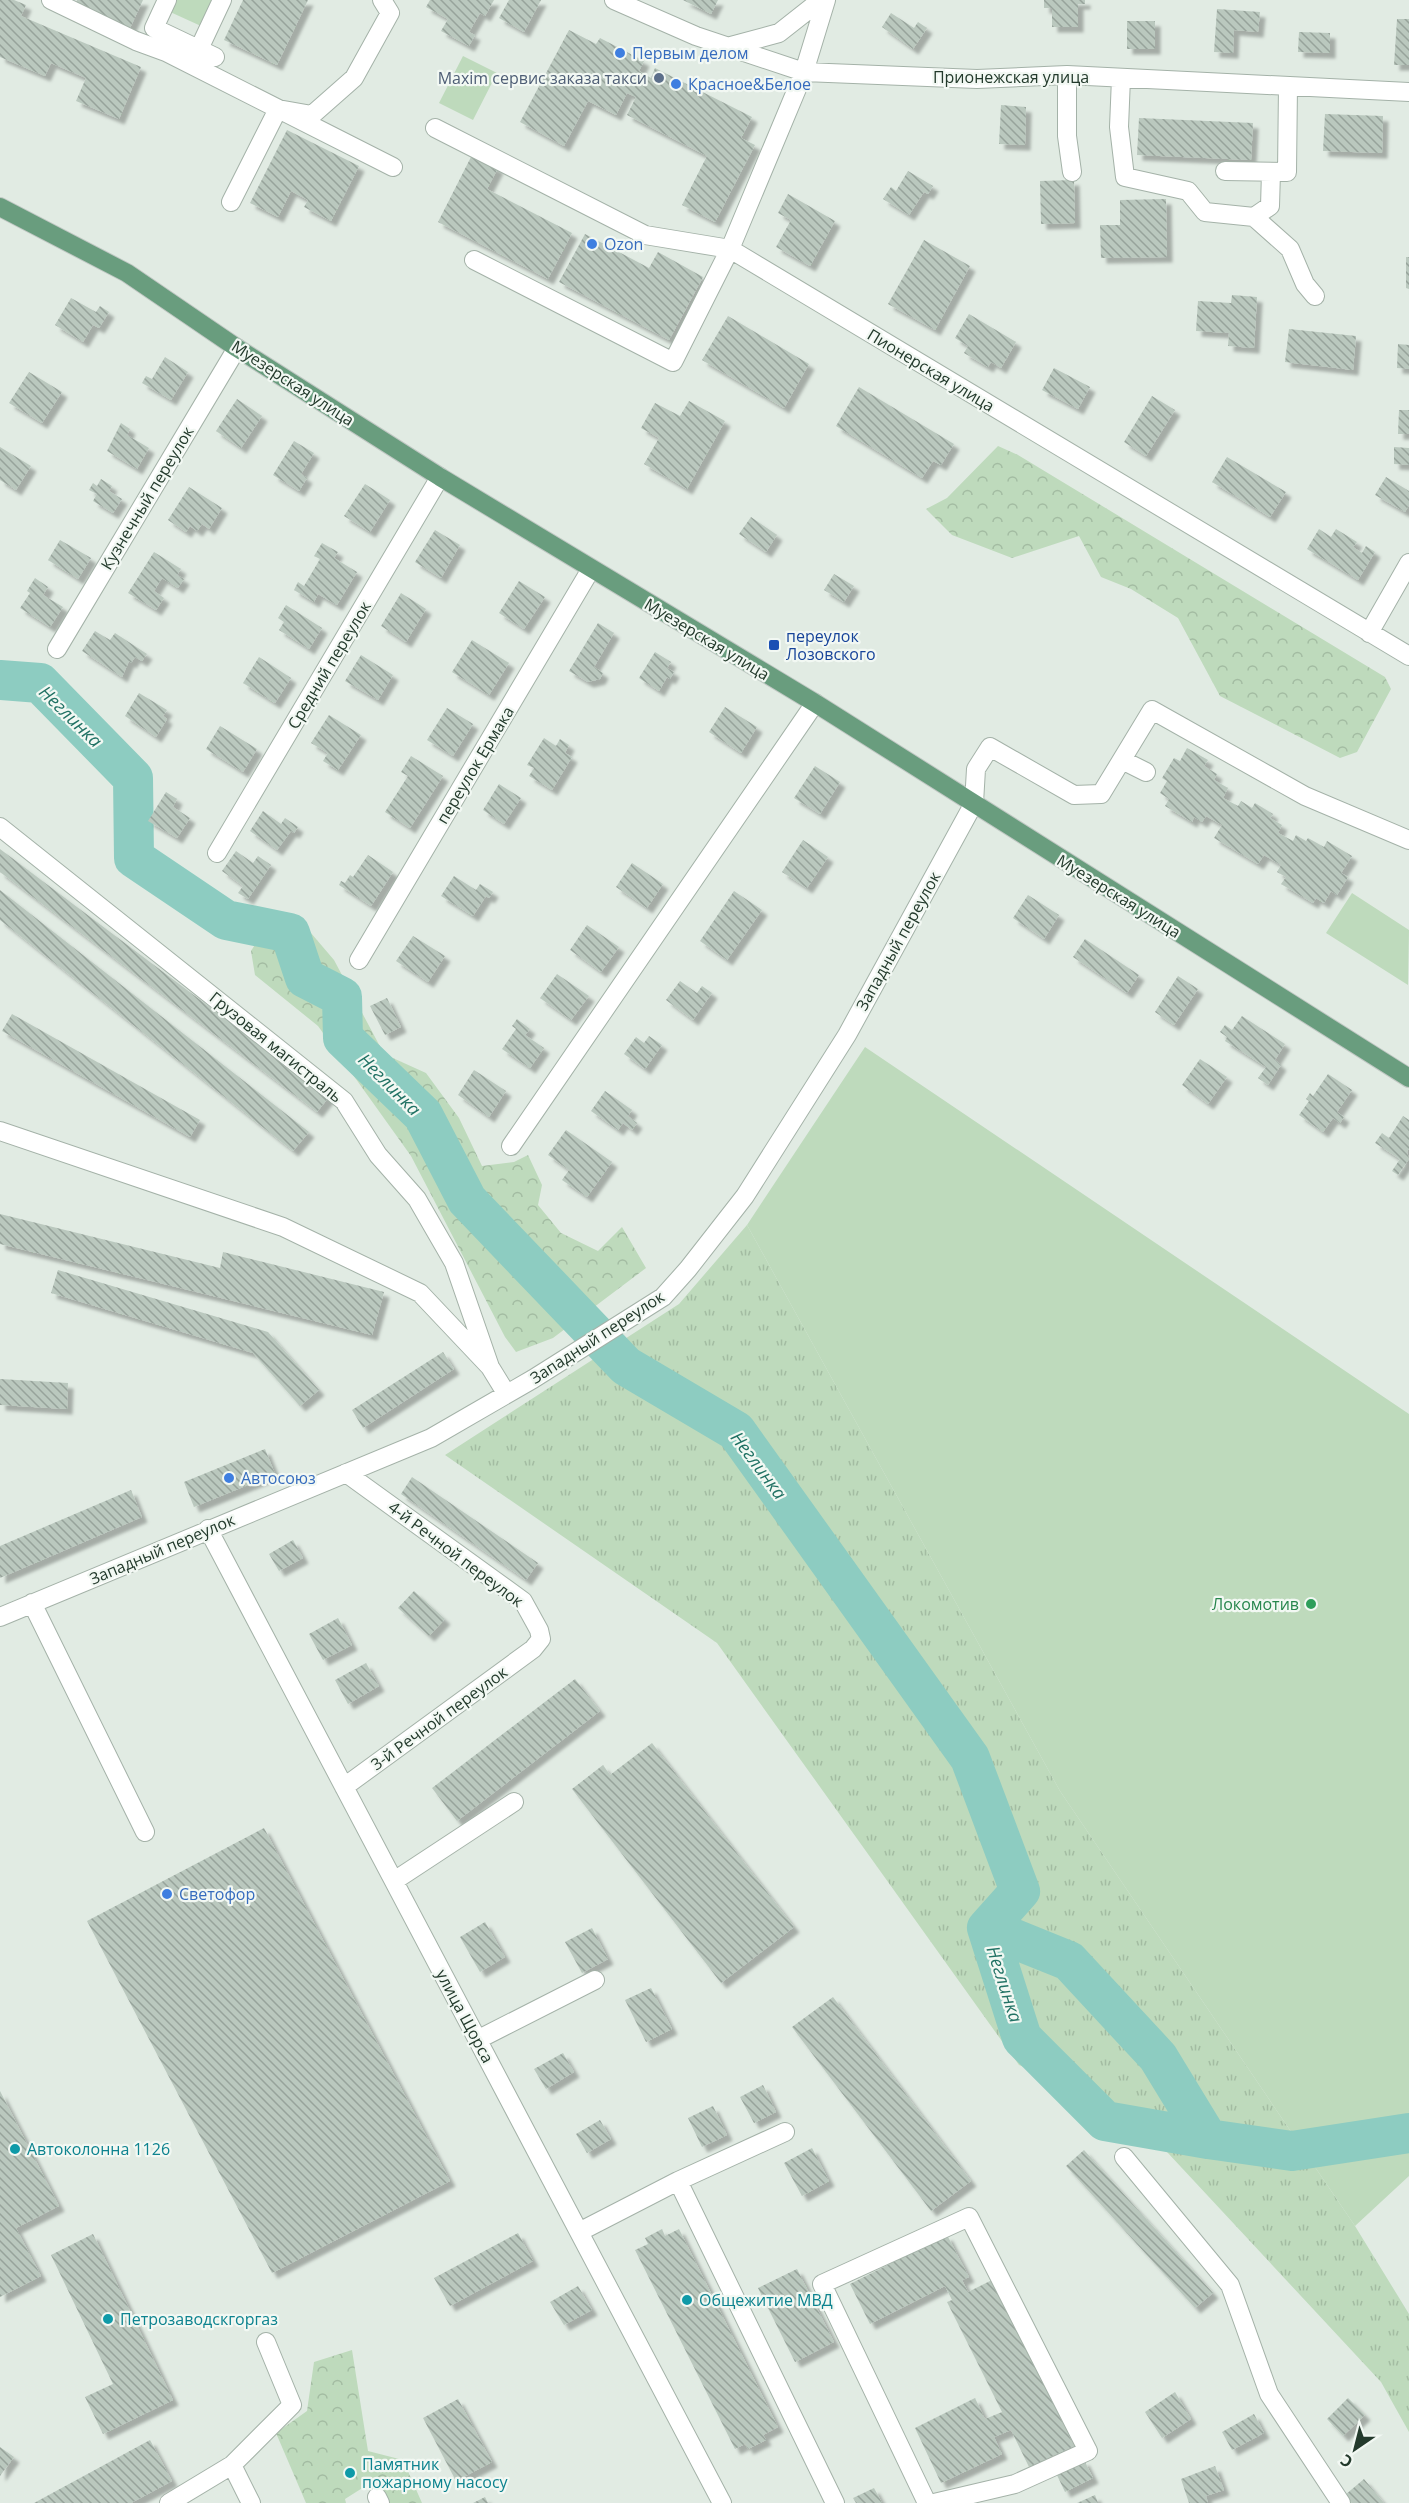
<svg xmlns="http://www.w3.org/2000/svg" width="1409" height="2503" viewBox="0 0 1409 2503" font-family="'Open Sans',sans-serif">
	<defs>
		<pattern id="grass-tufts" width="24" height="20" patternUnits="userSpaceOnUse" patternTransform="scale(1.5)"><rect width="24" height="20" fill="#bedabc"/><path d="M3 7l-1-3M5 7V3M7 7l1-3M15 17l-1-3M17 17v-4M19 17l1-3" fill="none" stroke="#a3bca2"/></pattern>
		<pattern id="forest-crowns" width="20" height="18" patternUnits="userSpaceOnUse" patternTransform="scale(1.5)"><rect width="20" height="18" fill="#bedabc"/><path d="M2 6a3 3 0 1 1 6 0M12 15a3 3 0 1 1 6 0" fill="none" stroke="#a3bca2"/></pattern>
		<pattern id="building-back-hatch" width="6" height="6" patternUnits="userSpaceOnUse" patternTransform="scale(1.5)"><rect width="6" height="6" fill="#bac8be"/><path d="M-1 5l2 2M0 0l6 6M5-1l2 2" fill="none" stroke="#97a39b"/></pattern>
		<filter id="shadow"><feDropShadow dx="5.5" dy="5.5" stdDeviation="1.5" flood-color="#0004"/></filter>
	</defs>
	<rect width="100%" height="100%" fill="#e1ebe3"/>
	<path fill="url(#grass-tufts)" d="M747 1225 1060 1791 1355 2226 1409 2314V2432L1381 2382 1127 2109 1019 2065 717 1643 445 1455 679 1304Z"/>
	<path fill="url(#forest-crowns)" d="M998 446 1018 455 1385 677 1391 689 1357 752 1340 758 1220 696 1178 618 1131 589 1101 577 1079 536 1012 558 952 535 926 509 947 498Z
		M299 919 334 960 384 1054 426 1073 459 1118 482 1166 514 1162 528 1155 542 1185 538 1205 561 1233 598 1251 622 1227 646 1268 553 1338 516 1352 505 1337 411 1156 318 1026 255 975 251 951 259 938Z
		M352 2350 368 2451 403 2460 422 2503H388L375 2480 345 2499 346 2503H306L276 2433 307 2411 314 2362Z"/>
	<path fill="#bedabc" d="M173 0H214L201 26 168 11Z
		M463 56 497 73 473 120 439 103Z
		M1352 893 1409 930 1408 985 1326 933Z
		M865 1047 1409 1414V2176L1355 2226 1060 1791 747 1225Z"/>
	<g fill="none" stroke-linecap="round" stroke-linejoin="round">
		<path stroke="#8dccc1" stroke-width="40" d="M0 680 40 683 133 778 134 858 226 920 290 933 305 978 342 997 343 1038 423 1115 467 1200 626 1366 736 1431 970 1758 1020 1891 987 1928 1022 2038 1105 2121 1208 2139 1292 2151 1409 2133
			M987 1928 1069 1961 1158 2057 1208 2139"/>
	</g>
	<path fill="url(#building-back-hatch)" filter="url(#shadow)" d="M0 0H14L26 5 21 16 141 67 119 119 76 101 86 78 51 63 45 76 0 57Z
		M77 0H143L130 28 76 3Z
		M243 0H308L277 65 224 40Z
		M430 0H494L485 16 480 13 469 32 475 35 469 46 441 31 448 19 426 7Z
		M509 0H541L524 32 499 18Z
		M683 0H718L711 14Z
		M1044 0H1085V4H1078V27H1052V8H1044Z
		M1217 9 1260 12 1258 32 1234 30 1233 53 1214 52Z
		M891 13 914 28 918 22 927 28 913 49 882 27Z
		M1397 19H1409V65H1394Z
		M1127 21H1155V49H1127Z
		M569 30 596 44 600 38 644 61 639 71 651 78 655 68 752 117 741 138 755 145 715 222 682 205 707 156 627 115 636 97 627 93 616 115 588 101 564 146 520 122Z
		M1299 32 1330 33V53L1298 52Z
		M1001 105 1026 107 1025 145 999 144Z
		M1325 114 1383 116 1382 153 1323 151Z
		M1139 118 1253 123 1251 160 1137 155Z
		M287 130 359 166 331 221 304 207 308 200 291 191 278 217 250 203Z
		M472 155 498 168 487 189 572 233 548 279 438 222Z
		M908 171 933 186 928 194 924 192 909 215 883 199 891 187 896 191Z
		M1074 180 1075 223 1041 224 1040 181Z
		M788 194 835 221 810 266 776 247 791 220 778 213Z
		M1166 199 1167 257 1101 258 1100 225H1120V200Z
		M585 234 649 268 658 252 703 277 669 340 559 282Z
		M924 240 970 266 935 330 888 304Z
		M1406 257H1409V289L1406 288Z
		M1232 295 1257 297 1254 348 1228 346 1229 333 1196 331 1198 301 1231 303Z
		M71 298 96 312 100 306 109 312 99 328 93 325 83 342 55 325Z
		M969 314 1016 342 1001 368 991 362 988 367 964 353 968 346 955 338Z
		M728 316 809 364 784 408 702 360Z
		M1289 329 1356 336 1353 370 1285 362Z
		M1398 344 1409 345V369L1397 368Z
		M165 357 188 372 171 400 142 383 146 376 152 379Z
		M1054 368 1090 387 1078 409 1042 390Z
		M29 372 62 392 42 423 9 403Z
		M859 387 954 444 941 465 933 461 922 478 836 426Z
		M1152 396 1175 410 1146 456 1124 442Z
		M237 399 262 416 241 448 216 431Z
		M689 401 725 421 687 489 644 464 659 438 641 428 655 403 680 416Z
		M1399 410H1409V434H1398Z
		M121 423 130 429 127 435 149 448 137 469 107 451Z
		M294 441 314 453 301 474 307 478 299 491 273 475Z
		M0 447 31 466 16 490 0 480Z
		M1394 447 1409 448V465L1394 464Z
		M1227 457 1286 492 1270 517 1212 482Z
		M1386 477 1409 491V505L1405 512 1375 495Z
		M101 479 112 486 109 491 122 499 113 513 93 501 97 494 89 490 93 483 97 486Z
		M365 484 390 500 370 532 344 516Z
		M189 487 222 508 209 529 202 524 197 531 190 526 186 532 168 520Z
		M751 517 777 535 766 552 739 534Z
		M1319 529 1331 537 1336 529 1357 542 1353 547 1362 553 1366 546 1375 552 1358 580 1307 549Z
		M435 530 460 545 441 578 415 562Z
		M60 540 91 558 78 579 48 560Z
		M322 543 338 552 334 558 357 572 337 605 318 594 314 602 294 590 298 582 304 586 320 559 314 556Z
		M154 552 181 569 177 575 184 579 178 588 162 578 154 591 164 598 156 610 128 593Z
		M834 574 854 586 844 602 824 590Z
		M35 578 48 587 43 595 63 607 50 627 20 608 30 593 27 591Z
		M519 581 545 597 524 629 499 613Z
		M401 593 426 609 406 642 381 626Z
		M286 605 322 628 309 649 279 630 284 622 278 618Z
		M598 623 614 633 594 667 603 673 600 679 588 682 569 671Z
		M95 631 110 640 115 633 147 654 142 661 135 657 131 663 129 661 122 677 82 651Z
		M472 640 509 663 489 695 452 672Z
		M655 652 671 662 667 668 674 672 670 679 667 677 659 691 639 678Z
		M361 655 393 675 378 700 345 681Z
		M259 657 291 678 275 703 243 683Z
		M139 693 167 710 163 716 167 719 156 737 125 716Z
		M725 707 757 727 741 753 709 732Z
		M447 708 473 724 453 756 427 740Z
		M329 715 361 735 338 770 323 761 328 753 311 743Z
		M220 726 257 749 243 772 206 749Z
		M544 738 556 746 560 739 569 745 565 753 572 757 552 790 529 776 534 768 527 765Z
		M1187 748 1208 760 1204 766 1217 774 1214 780 1228 788 1223 798 1238 806 1241 801 1252 808 1255 803 1273 814 1270 818 1282 825 1278 833 1293 841 1296 835 1306 841 1308 838 1324 847 1327 841 1352 856 1341 873 1348 877 1337 895 1331 891 1324 903 1316 898 1313 903 1281 884 1286 877 1277 872 1281 865 1264 855 1258 864 1214 838 1222 825 1206 816 1202 822 1194 817 1192 822 1165 806 1169 799 1160 793 1167 781 1162 778 1174 758 1180 761Z
		M411 756 443 776 410 828 385 812 408 776 401 772Z
		M815 766 840 782 820 814 794 798Z
		M499 784 521 798 504 824 483 810Z
		M166 792 177 799 173 807 190 818 177 838 148 821Z
		M263 811 281 824 285 818 298 827 294 833 291 831 277 850 250 831Z
		M803 840 828 857 807 888 782 872Z
		M0 849 329 1097 317 1112 0 872Z
		M236 851 253 863 258 856 271 865 248 899 238 893 243 886 222 871Z
		M368 855 393 872 371 906 339 885 341 881 345 883 350 875 353 877Z
		M632 863 663 884 647 908 616 887Z
		M454 876 476 890 480 884 493 892 489 898 486 896 473 916 441 896Z
		M0 890 309 1132 293 1151 0 920Z
		M734 891 762 910 727 960 700 941Z
		M1028 895 1059 915 1044 939 1013 918Z
		M587 925 619 947 601 972 570 950Z
		M413 936 445 956 428 982 396 961Z
		M1085 939 1139 975 1127 993 1073 957Z
		M557 974 589 996 571 1020 540 998Z
		M1178 976 1198 989 1174 1025 1155 1012Z
		M680 981 697 993 702 986 712 993 693 1020 666 1000Z
		M387 998 401 1027 385 1035 370 1006Z
		M12 1014 200 1120 190 1137 2 1031Z
		M1242 1016 1285 1044 1275 1060 1281 1065 1268 1085 1258 1078 1266 1067 1225 1041 1227 1037 1220 1032 1225 1025 1232 1030Z
		M517 1019 530 1029 525 1035 544 1048 530 1068 502 1049 516 1029 512 1026Z
		M649 1036 662 1045 645 1069 624 1054 636 1037 644 1043Z
		M1200 1059 1227 1077 1208 1104 1182 1085Z
		M474 1070 506 1091 489 1117 458 1095Z
		M1328 1074 1352 1090 1337 1112 1344 1117 1340 1123 1333 1118 1323 1132 1299 1115 1309 1101 1306 1099 1310 1093 1313 1096Z
		M605 1091 632 1110 628 1116 637 1123 632 1130 623 1123 618 1130 591 1111Z
		M1403 1116 1409 1120V1148L1407 1152 1409 1159 1398 1175 1392 1171 1400 1159 1375 1143 1382 1133 1389 1138Z
		M566 1130 612 1162 587 1197 562 1180 569 1170 548 1155Z
		M0 1214 220 1268 223 1252 384 1292 372 1335 0 1244Z
		M58 1270 268 1332 319 1390 300 1406 253 1353 51 1293Z
		M443 1352 454 1369 363 1428 352 1410Z
		M0 1379 68 1383 67 1409 0 1405Z
		M265 1449 275 1474 194 1507 184 1482Z
		M412 1477 538 1563 526 1580 401 1494Z
		M131 1490 142 1517 0 1578V1546Z
		M293 1540 303 1558 279 1571 269 1554Z
		M414 1591 445 1619 429 1636 398 1608Z
		M338 1618 352 1645 323 1660 309 1634Z
		M366 1663 379 1686 348 1704 335 1680Z
		M575 1679 600 1711 457 1821 432 1788Z
		M652 1743 794 1927 721 1983 572 1789 603 1765 610 1775Z
		M264 1828 450 2181 272 2273 87 1921Z
		M485 1922 505 1957 480 1972 460 1937Z
		M592 1928 608 1959 582 1973 565 1942Z
		M651 1988 672 2029 646 2042 625 2000Z
		M833 1997 971 2181 931 2211 792 2027Z
		M563 2053 574 2072 546 2089 534 2069Z
		M763 2085 776 2112 754 2123 740 2097Z
		M0 2091 59 2206 16 2228 41 2276 0 2297Z
		M713 2106 727 2135 702 2147 688 2118Z
		M600 2120 611 2139 587 2153 576 2134Z
		M812 2148 829 2181 802 2196 784 2163Z
		M1084 2150 1213 2293 1195 2308 1066 2166Z
		M662 2229 665 2236 679 2229 778 2427 763 2435 766 2440 748 2449 745 2444 735 2449 635 2250 648 2244 645 2238Z
		M518 2233 533 2261 450 2306 434 2278Z
		M93 2234 173 2400 103 2434 85 2397 113 2384 51 2255Z
		M947 2235 969 2277 962 2280 968 2292 992 2280 1074 2446 1029 2467 1011 2430 994 2437 1002 2454 941 2483 915 2428 975 2398 985 2419 1002 2412 947 2302 952 2300 945 2286 870 2324 850 2284Z
		M797 2269 834 2342 795 2362 758 2288Z
		M578 2286 592 2310 564 2325 550 2302Z
		M1175 2392 1191 2419 1162 2438 1145 2412Z
		M1348 2398 1365 2415 1343 2436 1327 2419Z
		M458 2399 492 2462 456 2481 423 2418Z
		M1254 2414 1264 2433 1232 2450 1222 2432Z
		M150 2440 172 2481 131 2503H34Z
		M0 2447 14 2457 0 2476Z
		M1084 2460 1093 2478 1065 2492 1056 2473Z
		M1215 2466 1224 2490 1206 2496 1208 2503H1189L1181 2479Z
		M1364 2479 1384 2503H1352L1345 2495Z
		M874 2488 882 2503H856L853 2498Z
		M1095 2495 1098 2503H1077Z
		M485 2497 488 2503H473Z"/>
	<g fill="none" stroke-linecap="round" stroke-linejoin="round">
		<defs>
			<path id="minor" d="M51 0 136 41 166 52 393 167
				M167 0 154 28 215 57
				M614 0 696 36 804 72 977 79 1067 75 1409 92
				M731 46 779 33 821 0
				M199 49 222 0
				M1067 75V136L1072 172
				M1121 78 1119 127 1125 177 1188 191 1205 212 1254 217 1270 206 1271 172
				M435 128 645 235 730 249 1409 656
				M1225 171 1287 172 1288 86
				M231 202 278 109 312 115 354 78 390 13 382 0
				M1254 217 1290 249 1305 284 1315 296
				M474 260 673 362 730 249 804 72 826 0
				M1369 633 1409 563
				M57 649 237 348
				M1122 760 1146 772
				M0 827 344 1101 378 1155 417 1199 454 1263 490 1367
				M217 853 440 477
				M359 960 591 569
				M0 1131 283 1227 420 1293 490 1367 506 1393
				M511 1146 815 703
				M208 1529 722 2503
				M32 1603 145 1832
				M0 1617 431 1438 533 1379 663 1297 688 1269 745 1196 847 1035 974 803 976 769 990 747 1074 795 1101 794 1152 710 1305 796 1409 840
				M344 1787 533 1649 541 1639 539 1630 523 1601 346 1473
				M394 1881 514 1802
				M477 2040 595 1980
				M1124 2157 1230 2285 1269 2394 1341 2503
				M678 2181 835 2503
				M579 2232 678 2181 785 2132
				M377 2497 380 2503
				M169 2503 232 2465
				M251 2503 232 2465 292 2405 266 2342
				M927 2503 822 2284 969 2217 1088 2451 1015 2484 934 2503"/>
			<path id="major" d="M0 207 127 273 237 348 440 477 815 703 1409 1078"/>
		</defs>
		<use href="#minor" stroke="#a4b2a8" stroke-width="20"/>
		<use href="#major" stroke="#c1c8c4" stroke-width="20"/>
		<use href="#minor" stroke="#fff" stroke-width="18"/>
		<use href="#major" stroke="#699d7e" stroke-width="18"/>
	</g>
	<g fill="#3f7fe0" stroke="#f2f8f3" stroke-width="2">
		<circle cx="620" cy="53" r="6"/>
		<circle cx="676" cy="84" r="6"/>
		<circle cx="592" cy="244" r="6"/>
		<circle cx="229" cy="1478" r="6"/>
		<circle cx="167" cy="1894" r="6"/>
	</g>
	<circle fill="#5c6f8a" stroke="#f2f8f3" stroke-width="2" cx="659" cy="78" r="6"/>
	<rect fill="#1a4fb4" stroke="#f2f8f3" stroke-width="2" x="768" y="639" width="12" height="12" rx="3"/>
	<circle fill="#2e9e5b" stroke="#f2f8f3" stroke-width="2" cx="1311" cy="1604" r="6"/>
	<g fill="#0f9aa8" stroke="#f2f8f3" stroke-width="2">
		<circle cx="15" cy="2149" r="6"/>
		<circle cx="687" cy="2300" r="6"/>
		<circle cx="108" cy="2319" r="6"/>
		<circle cx="350" cy="2473" r="6"/>
	</g>
	<g text-anchor="middle" dominant-baseline="central" stroke-width="4.5" stroke-linejoin="round" paint-order="stroke">
		<g font-size="16" fill="#366cbe" stroke="#f2f8f3" text-anchor="start">
			<text x="632" y="53">Первым делом</text>
			<text x="688" y="84">Красное&amp;Белое</text>
			<text x="604" y="244">Ozon</text>
			<text x="241" y="1478">Автосоюз</text>
			<text x="179" y="1894">Светофор</text>
		</g>
		<g font-size="16" fill="#233a2c" stroke="#f2f8f3">
			<text x="1011" y="77">Прионежская улица</text>
			<text transform="translate(931 370) rotate(31)">Пионерская улица</text>
			<text transform="translate(293 383) rotate(33)">Муезерская улица</text>
			<text transform="translate(147 498) rotate(-59)">Кузнечный переулок</text>
			<text transform="translate(707 639) rotate(31)">Муезерская улица</text>
			<text transform="translate(329 665) rotate(-59)">Средний переулок</text>
			<text transform="translate(475 765) rotate(-59)">переулок Ермака</text>
			<text transform="translate(1119 896) rotate(32)">Муезерская улица</text>
			<text transform="translate(898 941) rotate(-61)">Западный переулок</text>
			<text transform="translate(276 1047) rotate(39)">Грузовая магистраль</text>
			<text transform="translate(597 1337) rotate(-33)">Западный переулок</text>
			<text transform="translate(162 1549) rotate(-23)">Западный переулок</text>
			<text transform="translate(456 1554) rotate(37)">4-й Речной переулок</text>
			<text transform="translate(439 1718) rotate(-36)">3-й Речной переулок</text>
			<text transform="translate(465 2016) rotate(62)">улица Щорса</text>
		</g>
		<g font-size="16" fill="#4e5e75" stroke="#f2f8f3" text-anchor="end">
			<text x="647" y="78">Maxim сервис заказа такси</text>
		</g>
		<g font-size="16" fill="#164399" stroke="#f2f8f3" text-anchor="start">
			<text x="786" y="636">переулок<tspan x="786" dy="18">Лозовского</tspan></text>
		</g>
		<g font-size="16" fill="#27864d" stroke="#f2f8f3" text-anchor="end">
			<text x="1299" y="1604">Локомотив</text>
		</g>
		<g font-size="16" fill="#0d838f" stroke="#f2f8f3" text-anchor="start">
			<text x="27" y="2149">Автоколонна 1126</text>
			<text x="699" y="2300">Общежитие МВД</text>
			<text x="120" y="2319">Петрозаводскгоргаз</text>
			<text x="362" y="2464">Памятник<tspan x="362" dy="18">пожарному насосу</tspan></text>
		</g>
		<g font-size="18" font-style="italic" fill="#217264" stroke="#f2f8f3">
			<text transform="translate(71 716) rotate(44)">Неглинка</text>
			<text transform="translate(390 1084) rotate(45)">Неглинка</text>
			<text transform="translate(759 1465) rotate(53)">Неглинка</text>
			<text transform="translate(1005 1984) rotate(72)">Неглинка</text>
		</g>
	</g>
	<g transform="translate(1355 2449) rotate(215)" stroke="#f2f8f3" stroke-width="4.5" paint-order="stroke">
	<path d="M0-4.5L10 22L0 15L-10 22Z" fill="#233a2c"/>
	<text y="-9" font-size="16" font-weight="bold" text-anchor="middle" fill="#233a2c">С</text>
	</g>
</svg>
